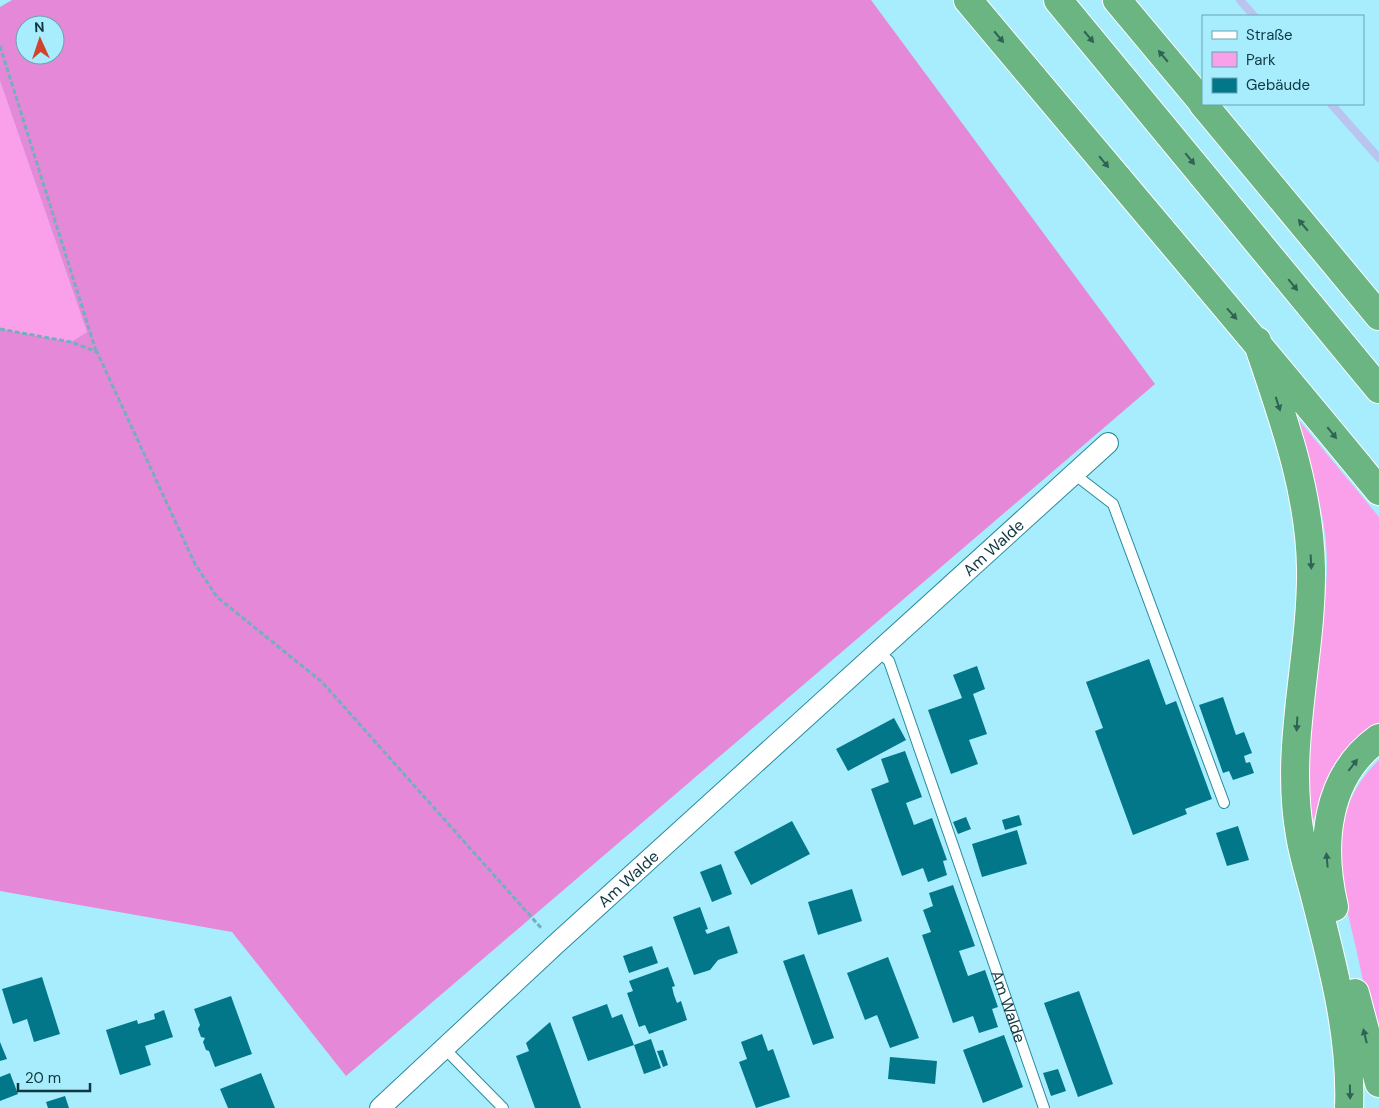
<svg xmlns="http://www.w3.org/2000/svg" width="1379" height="1108" viewBox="0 0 1379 1108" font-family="'DM Sans',sans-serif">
	<rect width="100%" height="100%" fill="#a7edfd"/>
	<path fill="#faa0eb" d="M0 81 87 332 71 342 0 329Z
		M1297 418 1379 517V724L1369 730 1312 821C1308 789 1306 756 1309 723 1313 671 1326 620 1327 568 1328 518 1311 468 1294 421Z
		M1379 760V1048C1371 1015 1363 982 1356 948 1340 881 1323 814 1379 760Z"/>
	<path fill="#e688d8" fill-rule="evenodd" d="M12 0H871L1155 384 346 1076 232 932 0 891V329L71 342 87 332 0 81V7ZM25 25H55V55H25Z"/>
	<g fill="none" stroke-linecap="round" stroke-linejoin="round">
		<path stroke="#b9c5ef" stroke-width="8" d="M1240 0 1254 16
			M1331 104 1379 158"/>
	</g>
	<path fill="#027789" d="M1149 659 1166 705 1176 701 1212 799 1185 809 1187 814 1133 835 1095 731 1103 728 1086 682Z
		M977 666 985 689 973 694 987 734 969 740 978 764 951 774 928 710 962 698 953 675Z
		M1223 697 1236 735 1244 732 1252 753 1244 756 1246 763 1250 762 1254 773 1233 780 1229 771 1223 773 1199 705Z
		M894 718 906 740 848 771 836 749Z
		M905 751 922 797 906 803 914 825 932 818 947 860 943 861 947 875 928 882 923 868 902 876 871 789 889 782 881 759Z
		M1019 815 1022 825 1005 830 1002 820Z
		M966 817 971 829 958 834 953 822Z
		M792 821 810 854 751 885 734 852Z
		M1238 826 1249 860 1227 866 1216 833Z
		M1017 830 1027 864 982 877 972 844Z
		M721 864 732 894 712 902 700 872Z
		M953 885 975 946 959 951 968 976 985 970 998 1007 992 1009 998 1027 979 1033 973 1016 953 1023 922 935 931 932 923 910 933 906 929 893Z
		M852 889 862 921 818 935 808 902Z
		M700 907 708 929 705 930 707 934 729 926 738 953 718 960 710 970 694 975 673 917Z
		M652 946 658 963 629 973 623 956Z
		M804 954 834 1038 813 1045 783 961Z
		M888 957 919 1038 890 1048 877 1015 865 1020 847 973Z
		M668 967 675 986 672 987 674 995 677 1003 681 1001 687 1020 649 1034 645 1025 639 1027 627 993 633 991 629 981Z
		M42 977 60 1034 34 1042 27 1019 13 1024 2 989Z
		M1079 991 1113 1084 1078 1097 1044 1003Z
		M231 996 252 1054 215 1067 209 1051 206 1050 203 1042 205 1038 201 1037 198 1029 200 1025 194 1009Z
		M607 1004 612 1018 622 1014 634 1045 588 1061 572 1017Z
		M164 1010 173 1037 145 1046 151 1065 120 1075 106 1030 137 1020 138 1024 155 1019 154 1014Z
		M550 1022 557 1041 581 1108H535L516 1056 529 1051 526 1043Z
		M762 1034 768 1051 773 1049 790 1097 756 1108 739 1062 747 1059 741 1042Z
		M1004 1035 1023 1087 983 1103 963 1050Z
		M651 1039 661 1068 644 1074 634 1045Z
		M0 1042 7 1059 0 1061Z
		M663 1050 668 1065 663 1067 657 1051Z
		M890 1057 937 1061 935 1084 888 1079Z
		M1058 1069 1066 1091 1051 1096 1043 1073Z
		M10 1073 18 1094 0 1101V1077Z
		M261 1073 275 1108H228L220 1089Z
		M65 1096 69 1108H48L46 1102Z"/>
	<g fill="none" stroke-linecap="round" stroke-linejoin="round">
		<defs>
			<g id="service">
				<path d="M1074 474 1113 504 1224 803"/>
				<path id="s1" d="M879 652 889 661 1044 1108"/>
				<path d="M445 1049 503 1108"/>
			</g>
			<g id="minor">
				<path id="s2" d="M380 1108 556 944 1108 443"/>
			</g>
			<path id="motorway" d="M968 0C1105 164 1244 326 1379 491
				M1058 0 1379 389
				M1117 0 1203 103
				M1203 104 1379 316
				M1257 341C1282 415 1310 490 1311 569 1312 658 1284 746 1300 835 1303 854 1309 873 1314 892 1332 963 1352 1034 1349 1108
				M1334 907C1320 847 1324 777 1379 738
				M1355 993 1379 1083"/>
		</defs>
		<use href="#service" stroke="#298b9d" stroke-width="12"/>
		<use href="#minor" stroke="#298b9d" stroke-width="22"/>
		<use href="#motorway" stroke="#fff" stroke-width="30"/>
		<path stroke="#73afbd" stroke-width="3" stroke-dasharray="5 2.5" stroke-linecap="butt" d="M0 46 96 351
			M0 329 71 342 97 352 195 564 217 597 322 682 542 929"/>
		<use href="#service" stroke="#fff" stroke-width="10"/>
		<use href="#minor" stroke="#fff" stroke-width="20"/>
		<use href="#motorway" stroke="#6ab581" stroke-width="28"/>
	</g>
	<defs><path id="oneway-solid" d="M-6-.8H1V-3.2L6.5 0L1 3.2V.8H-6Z" transform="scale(1.25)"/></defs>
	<g fill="#2f6356">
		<use href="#oneway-solid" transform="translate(999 37) rotate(50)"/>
		<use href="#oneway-solid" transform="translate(1089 37) rotate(50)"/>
		<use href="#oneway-solid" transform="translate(1163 56) rotate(-130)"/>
		<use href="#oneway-solid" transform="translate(1190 159) rotate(51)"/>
		<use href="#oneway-solid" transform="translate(1104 162) rotate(50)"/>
		<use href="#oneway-solid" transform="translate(1303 225) rotate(-130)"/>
		<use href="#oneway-solid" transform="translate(1293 285) rotate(51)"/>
		<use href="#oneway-solid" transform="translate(1232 314) rotate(48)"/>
		<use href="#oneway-solid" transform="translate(1278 404) rotate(72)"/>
		<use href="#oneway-solid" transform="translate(1332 433) rotate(51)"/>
		<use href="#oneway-solid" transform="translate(1311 562) rotate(87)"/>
		<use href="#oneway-solid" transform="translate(1297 724) rotate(93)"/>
		<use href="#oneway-solid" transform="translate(1353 765) rotate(-52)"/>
		<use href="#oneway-solid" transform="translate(1327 860) rotate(-95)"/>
		<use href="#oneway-solid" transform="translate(1365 1036) rotate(-104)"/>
		<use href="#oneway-solid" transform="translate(1350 1092) rotate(89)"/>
	</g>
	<g text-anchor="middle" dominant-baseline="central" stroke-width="5" stroke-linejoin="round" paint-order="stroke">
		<g font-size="16" fill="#0f373f" stroke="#a7edfd">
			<text stroke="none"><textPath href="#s2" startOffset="831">Am Walde</textPath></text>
			<text stroke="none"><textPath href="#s2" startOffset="338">Am Walde</textPath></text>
			<text stroke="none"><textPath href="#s1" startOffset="379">Am Walde</textPath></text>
		</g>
	</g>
	<rect x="1202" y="15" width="162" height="90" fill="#a7edfd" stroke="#6aa4b1"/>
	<rect x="1212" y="31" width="25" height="8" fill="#ffffff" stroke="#6aa4b1"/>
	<text x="1246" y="40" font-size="15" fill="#0f373f">Straße</text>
	<rect x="1212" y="52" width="25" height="15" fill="#faa0eb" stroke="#6aa4b1"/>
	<text x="1246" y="65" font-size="15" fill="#0f373f">Park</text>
	<rect x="1212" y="78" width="25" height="15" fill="#027789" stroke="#6aa4b1"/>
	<text x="1246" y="90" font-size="15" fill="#0f373f">Gebäude</text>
	<g transform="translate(40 40) rotate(357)"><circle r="24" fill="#a7edfd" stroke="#6aa4b1"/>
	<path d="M0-4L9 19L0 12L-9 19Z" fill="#cf442a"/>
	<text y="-8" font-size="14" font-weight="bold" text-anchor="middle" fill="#0f373f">N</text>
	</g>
	<path d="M18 1083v8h72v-8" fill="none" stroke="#0f373f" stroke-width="2.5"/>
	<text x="25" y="1083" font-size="15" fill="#0f373f" stroke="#a7edfd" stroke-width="4" paint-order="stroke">20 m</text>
</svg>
